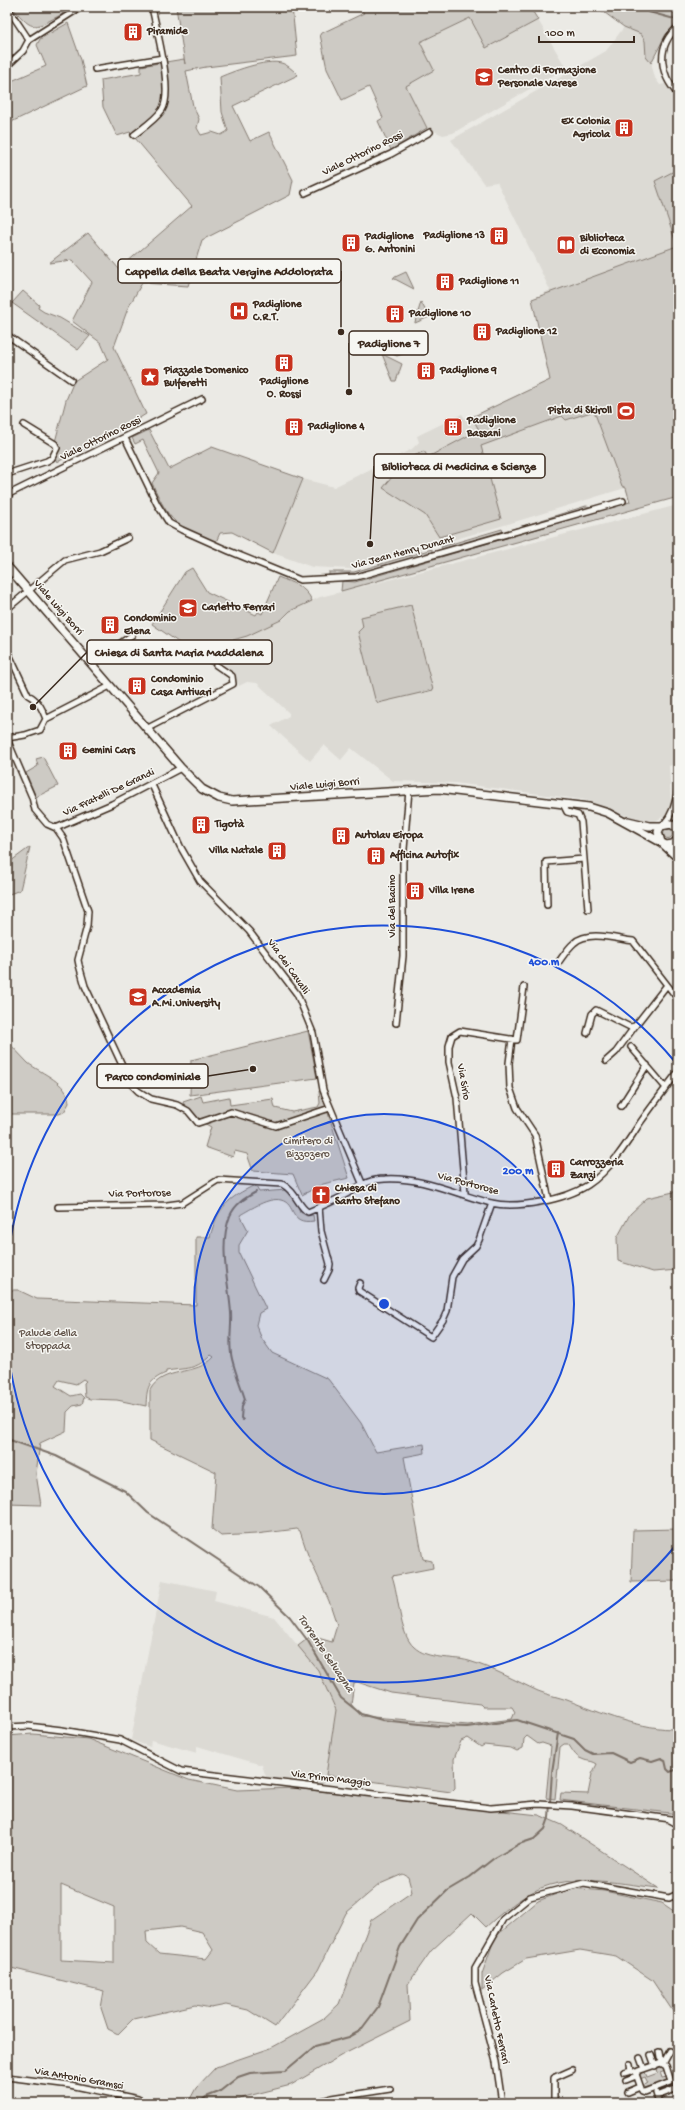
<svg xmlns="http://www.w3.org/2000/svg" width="685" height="2110" viewBox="0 0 685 2110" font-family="'Gochi Hand',sans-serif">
	<rect width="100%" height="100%" fill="#ebeae5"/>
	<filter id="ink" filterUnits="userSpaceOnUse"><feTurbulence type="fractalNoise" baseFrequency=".025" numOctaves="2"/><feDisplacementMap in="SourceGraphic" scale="8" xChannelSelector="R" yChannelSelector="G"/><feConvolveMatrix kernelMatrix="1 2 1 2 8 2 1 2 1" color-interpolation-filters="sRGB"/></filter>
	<g filter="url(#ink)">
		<path fill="#dcdad4" d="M470 18 486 48 538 20 566 68 453 133 443 135 427 128 406 85 434 70 420 42Z
			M638 20 654 41 652 66 655 78 660 85 665 84 678 100V497L346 591 678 505V763L669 766 671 803 666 815 652 823 621 814 585 800 455 783 393 781 351 748 341 760 324 745 310 761 271 726 289 716V713L257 683 247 682 239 686 232 671 220 661 233 640 247 636 284 619 290 611 320 597 341 592 342 581 355 582 630 502 625 488 501 526 352 569 312 567 273 553 303 479 334 487 412 449 419 442 417 436 462 414 466 420 552 378 532 299 550 290 501 190 497 182 484 184 451 140 606 51 624 27Z
			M162 1580 216 1591 214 1601 274 1617 318 1670 336 1710 325 1784 266 1777 262 1765 197 1746V1753L151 1740 150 1747 131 1740Z"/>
		<path fill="#cdcac4" stroke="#847a71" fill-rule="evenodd" d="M12 7H59L63 14C33 28 35 34 12 7Z
			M176 7H292L297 56 206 67 186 71 193 106 199 119 197 128 201 135 212 132 221 135 228 131 222 112 220 77C234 71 272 56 286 65 291 68 295 72 298 75L233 106 250 141 269 132 293 180 290 195 202 240 188 286 142 283 128 308 114 347 146 414 102 441 57 462 55 458 59 451 55 442 66 400 74 381 108 359 101 343 72 321 92 282 72 260 49 263 88 233 119 269 192 206 130 132 117 136 103 107 101 80 141 73V66L184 59 185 64Z
			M359 7H541L533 12 538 20 486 48 470 18 420 42 434 70 406 86 427 128 391 150 378 121 383 118 369 87 342 100 327 69 320 34 364 13Z
			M597 7H678V22L666 34 651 63 646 57 645 41 641 34 624 27Z
			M68 23 81 60 87 86 7 124V83L46 66 37 45 40 39Z
			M678 169V306L673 307 678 360V497L341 591 342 581 355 582 630 502 626 488 622 486 594 411 566 420 562 416 481 446 501 519 439 537 425 515 383 488 406 460 424 451 428 457 479 430 472 417 550 380 532 299 677 246 655 181Z
			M406 272 414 289 393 278Z
			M23 291 39 305 38 308 44 312 60 318 90 336 78 350 12 303Z
			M421 302 429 317 415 323V322Z
			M409 335 411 337 405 353 397 356 383 350V347Z
			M382 354 402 364 396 381H393Z
			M149 430 169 469 212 447 303 479 273 553 232 532 220 533 216 542C174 525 171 524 152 483L159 473 143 440 135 444 132 438Z
			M586 506 592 507 513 529Z
			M502 529 503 532 442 549 441 547Z
			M432 549V552L355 574 329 575V572H354Z
			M192 568 207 592 256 615 258 612 262 614 278 577C292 583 306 586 312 601L290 611 281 620 247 636 233 640 214 667 152 624 185 572Z
			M411 605 433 690 378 703 375 699 358 632 363 627 361 617Z
			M43 757 58 786 36 797 26 773 38 766 36 759Z
			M663.5 834a4.5 4.5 0 1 1 9 0a4.5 4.5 0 1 1-9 0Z
			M30 847 20 890 7 895V864Z
			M308 1031 317 1078 190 1095 191 1060Z
			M7 1041C14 1048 21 1056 28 1063 42 1074 68 1082 69 1103L64 1112 59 1114H7Z
			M319 1091H321L325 1106 324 1108 276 1125 231 1111 211 1119 198 1120 185 1106 183 1102 201 1096 203 1102 229 1097 230 1105 273 1099 275 1108 292 1112 318 1107 320 1103Z
			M327 1110 349 1178 323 1184 302 1195 293 1174 253 1171 247 1154 235 1151 233 1157 205 1147 211 1127 204 1123 231 1114 269 1126Z
			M255 1185 259 1192 287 1190 296 1200 300 1212 307 1216 313 1215 314 1221C288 1225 297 1204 281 1200 268 1197 251 1209 240 1215L248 1230 239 1245V1253L266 1309 259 1313 256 1325 262 1339 272 1353 328 1379 361 1423 376 1452 424 1444 425 1453 404 1457 423 1559 432 1561 433 1568 392 1576C399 1595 399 1634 414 1647 428 1660 451 1656 469 1661 493 1668 516 1681 538 1691 548 1695 558 1697 567 1700 600 1713 643 1730 678 1729V1814L560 1800 561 1793 588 1794 592 1774 597 1764C591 1760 588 1762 582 1759 575 1757 572 1749 568 1744H564L560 1747 555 1799 546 1798 551 1746 542 1743 538 1744 527 1736 524 1739 523 1748 517 1751 511 1748 484 1745 481 1747 468 1738 461 1741 454 1759 455 1788 451 1792 326 1775 336 1710 318 1670 298 1646 311 1636 332 1642 337 1625 329 1601 308 1555 300 1531 297 1529 256 1534 221 1536 212 1529 216 1472 150 1440V1390C163 1366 196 1377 214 1357L211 1355C197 1370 185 1368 166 1371V1373C147 1381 147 1388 146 1406L117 1400 90 1399 85 1397 84 1383 86 1381 83 1379 76 1384 59 1380 55 1386 71 1396 80 1394 84 1398 82 1404 73 1406 67 1412 66 1431 40 1443 36 1474 41 1505 7 1504V1290H18L37 1299 196 1305V1237H210C218 1207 228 1198 255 1185ZM357 1682 391 1693 480 1704 483 1707H512L515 1712 512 1719 468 1725 361 1716 351 1704 354 1683Z
			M678 1191V1270L653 1272 618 1261 617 1238 630 1214 647 1198Z
			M678 1529V1581L631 1582 633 1530Z
			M33 1734 88 1739 189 1780 237 1790 293 1788 539 1815 562 1825 658 1888C615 1883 566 1871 527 1895 512 1904 499 1915 486 1927L472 1913 431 1951 408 1984 410 2021 342 2055 291 2085 248 2096 230 2103H192L189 2101 196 2088 216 2067 271 2048 322 2020 339 2004 371 1920 412 1892 408 1877 403 1874 380 1884 346 1913 318 1970 275 2027 248 2010 226 2005 211 2008 195 2005 133 2019 118 2034 108 2029 101 2008 104 1991 7 1967V1736ZM61 1885 114 1907V1963L61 1960ZM180 1927 202 1932 213 1950 206 1959 159 1954 147 1943 146 1931Z
			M572 1888 604 1891 662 1903 678 1914V2019L652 1980 616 1956 580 1950 526 1959 503 1973 482 1990V1974L495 1937 538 1901Z
			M662 2067 665 2070 660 2072 662 2078 667 2077V2082L644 2088 643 2086 648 2083 645 2077 640 2079V2074L645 2072 647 2077 658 2073 657 2068Z"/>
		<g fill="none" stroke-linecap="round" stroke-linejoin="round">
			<path stroke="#7c7167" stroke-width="2" d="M646 7 649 12 678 20
				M243 1420 241 1418 242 1406 245 1399C241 1386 235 1372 232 1359 228 1343 232 1329 231 1313 229 1283 218 1246 230 1216 235 1204 245 1198 256 1192
				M7 1439 56 1456 125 1491 148 1513 259 1587 290 1617 308 1641 341 1698 361 1714 382 1720 439 1726 467 1727 517 1720 574 1739 585 1750 593 1754 611 1753 630 1762 640 1758 652 1761 661 1758 665 1760 667 1769 670 1772 678 1769
				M199 2103 206 2097 219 2092 238 2077 250 2073 285 2071 315 2046 349 2037 360 2031 378 2007 400 1947 417 1920 448 1890 470 1877 493 1859 519 1844 534 1839 545 1829 549 1818 552 1772 558 1733"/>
			<defs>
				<path id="minor" d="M7 7 29 40
					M678 27C656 46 659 74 678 94
					M7 66 23 51 29 40 81 7
					M95 69 163 58
					M134 135C144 127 155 120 162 110 174 92 156 28 152 7
					M305 193 391 154 430 132
					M7 335 71 380
					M125 438 157 504 169 523 182 530 229 551 300 580 356 577 623 501
					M7 474 47 461 52 458 57 448 55 444 24 425
					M7 495 202 399
					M7 609 65 560 100 551 128 538
					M7 650 28 695C38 700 42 708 46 719
					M91 664 132 635
					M148 728 233 684 232 676 216 665
					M7 738 25 735 40 730 46 719 110 686
					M7 739 32 797 35 810 47 824 56 828
					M181 768 112 804 56 828 63 838 88 911 87 926 78 960 79 965 85 986 131 1084 138 1091 151 1099 177 1105 188 1111 198 1123 231 1112 276 1126 330 1108
					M152 785 180 846 200 881 249 931 297 994 313 1033 323 1090 362 1183
					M563 804 567 812 578 815 581 822 588 909
					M664 824C673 814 675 803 678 790
					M669 845 678 848
					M547 905 546 862 584 859
					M558 963C563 956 568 948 574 943 588 930 616 939 633 941L678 999
					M396 1023 403 956V861L409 790
					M587 1033 592 1014 596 1010 630 1027 635 1026 667 985
					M512 1039 509 1063 510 1088 517 1108 535 1135 549 1200
					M631 1047 666 1088
					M606 1061 616 1052 635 1026
					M621 1106 647 1065
					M465 1193 457 1098 449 1062V1046L452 1036 460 1031 517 1040 524 987
					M58 1207 167 1205 182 1203 218 1180 282 1184C297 1192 298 1207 308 1212 320 1207 332 1202 343 1196 358 1188 367 1179 385 1179 423 1177 455 1194 491 1203 517 1209 565 1200 588 1185 610 1170 626 1145 640 1123 652 1106 665 1089 678 1072
					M319 1207 321 1231 330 1264 329 1270 324 1280
					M360 1283 358 1288 359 1291 431 1337 443 1320 447 1311 452 1277 462 1259 476 1246 479 1240 492 1203
					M7 1727 28 1726 62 1730 120 1740 181 1771 491 1808 538 1804 572 1806 678 1820
					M669 1820 678 1825
					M659 2052 660 2058 663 2061
					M651 2055 655 2066
					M640 2058 644 2069
					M661 2063 666 2066 671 2082 645 2092 642 2091 636 2074 638 2071Z
					M630 2064 631 2070
					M663 2064 670 2051
					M624 2072 631 2070 637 2073
					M7 2077 70 2085 138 2099 146 2103
					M626 2080 636 2076
					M628 2092 640 2087
					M656 2093 659 2103
					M657 2096 678 2088
					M314 2103 332 2098 390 2089
					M502 2103 496 2062 475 1983V1968L503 1919 530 1897 584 1883 669 1898 678 1894
					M554 2103V2078L572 2070"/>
				<path id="secondary" d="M7 566 181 768 202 789 219 798 232 801 439 789 589 807 608 813 666 845 673 844 678 839
					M628 821 649 826H661
					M661 842 658 832 661 826 671 824 678 829
					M663 844 678 858"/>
			</defs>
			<use href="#minor" stroke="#3b2a1e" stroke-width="8"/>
			<use href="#secondary" stroke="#3b2a1e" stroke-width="10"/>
			<use href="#minor" stroke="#f6f6f2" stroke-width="5"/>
			<use href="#secondary" stroke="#f6f6f2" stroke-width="7"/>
		</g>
	</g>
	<circle cx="384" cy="1304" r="190" fill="#1d4ed8" fill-opacity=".12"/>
	<g fill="none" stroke="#1d4ed8" stroke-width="2">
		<circle cx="384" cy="1304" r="190"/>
		<path d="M676 1545A379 379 0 0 1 7 1344M7 1264A379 379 0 0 1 676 1063"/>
	</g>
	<defs>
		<symbol id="building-square" viewBox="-11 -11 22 22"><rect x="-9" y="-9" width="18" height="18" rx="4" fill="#c8321e" stroke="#f6f6f2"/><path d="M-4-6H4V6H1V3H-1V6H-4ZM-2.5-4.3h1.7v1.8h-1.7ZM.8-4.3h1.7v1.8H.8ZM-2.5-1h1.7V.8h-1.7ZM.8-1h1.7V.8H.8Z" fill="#fff"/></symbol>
		<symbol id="school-square" viewBox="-11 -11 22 22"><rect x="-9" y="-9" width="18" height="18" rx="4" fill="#c8321e" stroke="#f6f6f2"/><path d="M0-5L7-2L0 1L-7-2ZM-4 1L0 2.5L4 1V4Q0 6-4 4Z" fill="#fff"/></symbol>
		<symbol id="library-square" viewBox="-11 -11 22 22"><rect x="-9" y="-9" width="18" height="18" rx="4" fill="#c8321e" stroke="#f6f6f2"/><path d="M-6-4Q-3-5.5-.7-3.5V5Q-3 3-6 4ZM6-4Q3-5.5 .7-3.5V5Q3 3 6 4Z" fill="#fff"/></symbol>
		<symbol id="hospital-square" viewBox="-11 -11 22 22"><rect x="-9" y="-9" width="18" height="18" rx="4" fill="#c8321e" stroke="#f6f6f2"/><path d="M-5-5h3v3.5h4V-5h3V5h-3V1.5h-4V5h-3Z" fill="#fff"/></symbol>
		<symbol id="sight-square" viewBox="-11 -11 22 22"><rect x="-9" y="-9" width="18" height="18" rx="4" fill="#c8321e" stroke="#f6f6f2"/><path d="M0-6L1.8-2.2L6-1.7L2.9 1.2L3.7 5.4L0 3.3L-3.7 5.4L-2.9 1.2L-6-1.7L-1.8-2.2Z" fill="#fff"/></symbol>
		<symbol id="stadium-square" viewBox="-11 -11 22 22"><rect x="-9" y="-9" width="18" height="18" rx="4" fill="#c8321e" stroke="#f6f6f2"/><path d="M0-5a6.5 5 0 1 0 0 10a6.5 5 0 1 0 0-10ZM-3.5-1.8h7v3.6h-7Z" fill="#fff"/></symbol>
		<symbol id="church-square" viewBox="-11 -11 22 22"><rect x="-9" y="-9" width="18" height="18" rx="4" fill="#c8321e" stroke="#f6f6f2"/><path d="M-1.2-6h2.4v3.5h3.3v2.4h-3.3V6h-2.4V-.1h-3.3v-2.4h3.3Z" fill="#fff"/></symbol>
	</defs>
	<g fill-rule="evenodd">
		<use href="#building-square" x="122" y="21" width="22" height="22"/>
		<use href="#school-square" x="473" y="66" width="22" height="22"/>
		<use href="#building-square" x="613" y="117" width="22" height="22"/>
		<use href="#building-square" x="488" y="225" width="22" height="22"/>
		<use href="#building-square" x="340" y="232" width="22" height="22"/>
		<use href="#library-square" x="555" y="234" width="22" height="22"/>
		<use href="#building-square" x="434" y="271" width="22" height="22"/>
		<use href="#hospital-square" x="228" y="300" width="22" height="22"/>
		<use href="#building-square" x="384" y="303" width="22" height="22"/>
		<use href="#building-square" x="471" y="321" width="22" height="22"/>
		<use href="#building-square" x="273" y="352" width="22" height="22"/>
		<use href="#building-square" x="415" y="360" width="22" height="22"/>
		<use href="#sight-square" x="139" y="366" width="22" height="22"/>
		<use href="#stadium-square" x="615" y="400" width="22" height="22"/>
		<use href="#building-square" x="283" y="416" width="22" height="22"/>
		<use href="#building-square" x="442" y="416" width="22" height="22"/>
		<use href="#school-square" x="177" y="597" width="22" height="22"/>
		<use href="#building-square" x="99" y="614" width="22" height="22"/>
		<use href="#building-square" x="126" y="675" width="22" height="22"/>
		<use href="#building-square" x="57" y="740" width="22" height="22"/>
		<use href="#building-square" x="190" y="814" width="22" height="22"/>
		<use href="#building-square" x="330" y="825" width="22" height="22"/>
		<use href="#building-square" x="266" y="840" width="22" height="22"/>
		<use href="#building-square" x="365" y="845" width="22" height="22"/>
		<use href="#building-square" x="404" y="880" width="22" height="22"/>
		<use href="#school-square" x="127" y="986" width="22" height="22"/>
		<use href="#building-square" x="545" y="1158" width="22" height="22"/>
		<use href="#church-square" x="310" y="1184" width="22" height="22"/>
	</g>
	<g text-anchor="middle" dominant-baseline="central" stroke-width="3" stroke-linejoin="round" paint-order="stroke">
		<g font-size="11" font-weight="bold" fill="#3b2a1e" stroke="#f6f6f2" text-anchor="start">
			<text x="147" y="32">Piramide</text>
			<text x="498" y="71">Centro di Formazione<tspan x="498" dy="13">Personale Varese</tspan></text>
			<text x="610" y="122" text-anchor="end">Ex Colonia<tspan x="610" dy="13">Agricola</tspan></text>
			<text x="485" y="236" text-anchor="end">Padiglione 13</text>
			<text x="365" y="237">Padiglione<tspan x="365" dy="13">G. Antonini</tspan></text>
			<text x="580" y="239">Biblioteca<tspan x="580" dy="13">di Economia</tspan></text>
			<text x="459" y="282">Padiglione 11</text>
			<text x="253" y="305">Padiglione<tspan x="253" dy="13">C.R.T.</tspan></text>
			<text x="409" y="314">Padiglione 10</text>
			<text x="496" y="332">Padiglione 12</text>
			<text x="164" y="371">Piazzale Domenico<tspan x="164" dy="13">Bulferetti</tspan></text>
			<text x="440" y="371">Padiglione 9</text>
			<text x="284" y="382" text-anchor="middle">Padiglione<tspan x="284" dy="13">O. Rossi</tspan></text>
			<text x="612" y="411" text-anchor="end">Pista di Skiroll</text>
			<text x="467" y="421">Padiglione<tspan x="467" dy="13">Bassani</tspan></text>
			<text x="308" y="427">Padiglione 4</text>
			<text x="202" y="608">Carletto Ferrari</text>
			<text x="124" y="619">Condominio<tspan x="124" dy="13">Elena</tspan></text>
			<text x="151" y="680">Condominio<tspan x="151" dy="13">Casa Antivari</tspan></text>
			<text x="82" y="751">Gemini Cars</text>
			<text x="215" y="825">Tigotà</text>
			<text x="355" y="836">Autolav Eiropa</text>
			<text x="263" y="851" text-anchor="end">Villa Natale</text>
			<text x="390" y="856">Afficina Autofix</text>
			<text x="429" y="891">Villa Irene</text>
			<text x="152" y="991">Accademia<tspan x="152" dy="13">A.Mi.University</tspan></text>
			<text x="570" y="1163">Carrozzeria<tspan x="570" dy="13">Zanzi</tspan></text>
			<text x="335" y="1189">Chiesa di<tspan x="335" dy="13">Santo Stefano</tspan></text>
		</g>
		<g font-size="11" fill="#3b2a1e" stroke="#f6f6f2">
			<text transform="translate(363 154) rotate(-26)">Viale Ottorino Rossi</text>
			<text transform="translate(101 439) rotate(-26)">Viale Ottorino Rossi</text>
			<text transform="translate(403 553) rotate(-15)">Via Jean Henry Dunant</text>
			<text transform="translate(58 608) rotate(49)">Viale Luigi Borri</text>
			<text transform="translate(325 785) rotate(-5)">Viale Luigi Borri</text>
			<text transform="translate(109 793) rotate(-25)">Via Fratelli De Grandi</text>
			<text transform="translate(393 906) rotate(-90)">Via del Bacino</text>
			<text transform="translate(288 967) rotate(55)">Via dei Cavalli</text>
			<text transform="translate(463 1082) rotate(80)">Via Sirio</text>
			<text transform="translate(468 1184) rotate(15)">Via Portorose</text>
			<text transform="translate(140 1194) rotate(-1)">Via Portorose</text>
			<text transform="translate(331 1779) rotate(7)">Via Primo Maggio</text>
			<text transform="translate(496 2020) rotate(78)">Via Carletto Ferrari</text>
			<text transform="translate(79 2079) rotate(10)">Via Antonio Gramsci</text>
		</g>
		<g font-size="11" fill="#605248" stroke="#f6f6f2">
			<text x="308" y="1142">Cimitero di<tspan x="308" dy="13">Bizzozero</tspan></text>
			<text x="48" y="1334">Palude della<tspan x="48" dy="13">Stoppada</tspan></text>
		</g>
		<g font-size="12" font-style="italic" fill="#615449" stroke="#f6f6f2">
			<text transform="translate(325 1654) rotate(56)">Torrente Selvagna</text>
		</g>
	</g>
	<circle cx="384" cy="1304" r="6" fill="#1d4ed8" stroke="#f6f6f2" stroke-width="2"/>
	<g font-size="12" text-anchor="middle" font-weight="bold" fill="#1d4ed8" stroke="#f6f6f2" stroke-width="3" stroke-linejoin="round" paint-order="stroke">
		<text x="544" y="965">400 m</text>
		<text x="518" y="1174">200 m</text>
	</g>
	<path fill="none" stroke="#3b2a1e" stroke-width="1.5" d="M341 332L341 271M349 392L349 343M370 544L374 466M33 707L87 652M253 1069L208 1076"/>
	<g fill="#3b2a1e" stroke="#f6f6f2" stroke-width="1.5">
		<circle cx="341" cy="332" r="4"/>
		<circle cx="349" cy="392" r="4"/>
		<circle cx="370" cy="544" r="4"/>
		<circle cx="33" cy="707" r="4"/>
		<circle cx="253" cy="1069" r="4"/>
	</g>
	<g fill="#f6f6f2" stroke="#3b2a1e" stroke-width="1.5">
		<rect x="118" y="259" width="223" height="24" rx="4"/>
		<rect x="349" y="331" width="79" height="24" rx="4"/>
		<rect x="374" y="454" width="171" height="24" rx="4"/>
		<rect x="87" y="640" width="185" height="24" rx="4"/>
		<rect x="97" y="1064" width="111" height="24" rx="4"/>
	</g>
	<g font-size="12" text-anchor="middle" font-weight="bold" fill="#3b2a1e">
		<text x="229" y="275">Cappella della Beata Vergine Addolorata</text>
		<text x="389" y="347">Padiglione 7</text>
		<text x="459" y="470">Biblioteca di Medicina e Scienze</text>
		<text x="179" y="656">Chiesa di Santa Maria Maddalena</text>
		<text x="153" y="1080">Parco condominiale</text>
	</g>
	<rect width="685" height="2110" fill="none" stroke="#f6f6f2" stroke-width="24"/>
	<rect x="12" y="12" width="661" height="2086" fill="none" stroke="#3b2a1e" stroke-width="1.5" filter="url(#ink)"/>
	<path d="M539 36v6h95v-6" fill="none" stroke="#3b2a1e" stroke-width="2"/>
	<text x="545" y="36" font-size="12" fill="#3b2a1e" stroke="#f6f6f2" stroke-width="3" paint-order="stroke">100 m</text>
</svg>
